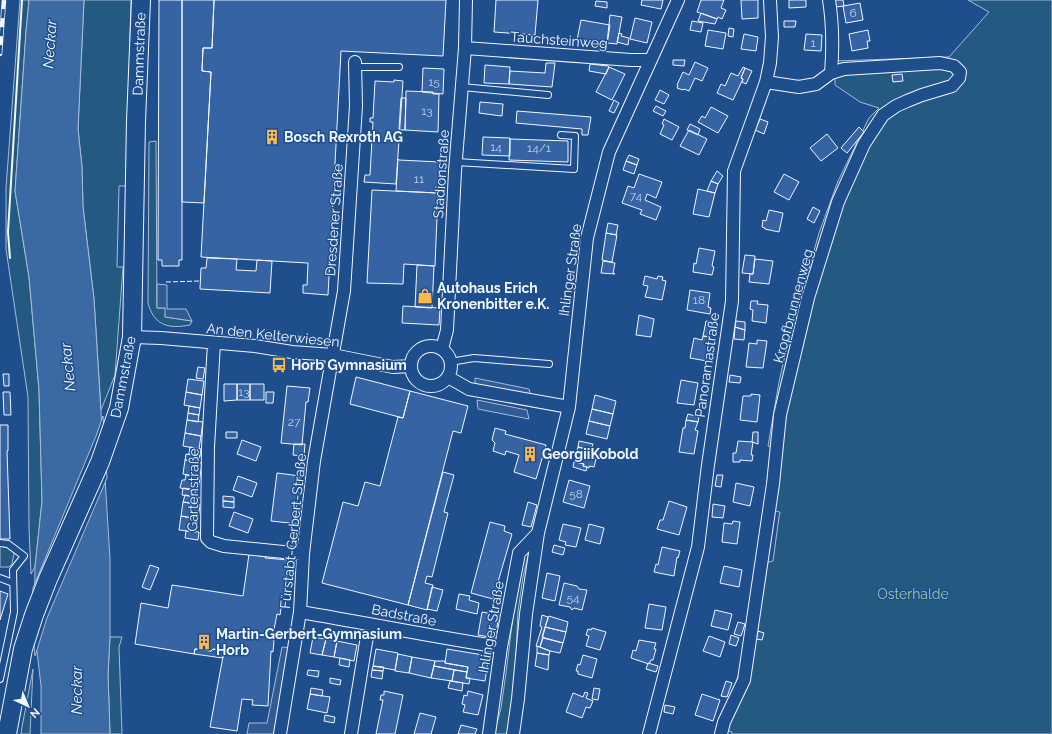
<svg xmlns="http://www.w3.org/2000/svg" width="1052" height="734" viewBox="0 0 1052 734" font-family="Raleway,sans-serif">
	<rect width="100%" height="100%" fill="#1f4e8c"/>
	<path fill="#245a82" stroke="#a8bbd7" d="M20 0H29L26 32 15 191 29 277 39 390 42 501 35 567 31 574 29 528 28 397 6 249V188Z
		M84 0H131L126 186H119L117 267H123L115 375 101 410 94 299 83 207 82 167 78 129Z
		M968 0H1052V734H732V732L723 729 742 662 765 563 773 561 779 517 780 512 774 511 781 450 768 446 779 382 794 314 806 279 819 233 838 181 869 118 879 108 860 102 835 85V61L949 57 989 12Z
		M156 141 157 308H166L165 317 192 321 190 325C169 329 154 326 148 303L149 142Z
		M0 546 15 549 12 564 9 567H0Z
		M526 552H529L523 577 518 611 515 679 507 734H494L501 708 506 673 518 575Z
		M110 637H122L119 647 122 734H110L108 674Z
		M33 669 30 734H21L22 727Z"/>
	<path fill="#305b95" stroke="#a8bbd7" d="M157 284 167 285V309H186L192 321 165 317V308H157Z
		M475 378 529 389 531 397 475 386Z
		M477 400 527 410 529 419 478 409Z
		M282 647 290 648 275 734H247L249 723H267Z"/>
	<path fill="#3b69a3" stroke="#a8bbd7" d="M29 0H84L78 129 82 167 83 207 94 299 110 559V637L108 674 110 734H41V686L34 626 35 567 42 501 39 390 29 277 15 191 26 32Z"/>
	<path fill="#1f4e8c" stroke="#a8bbd7" d="M103 416 107 478 47 618 35 656 32 626 33 588 96 436Z"/>
	<path fill="#3563a3" stroke="#f2f6ff" d="M159 0H182V260H179V266H162V260H158Z
		M182 0H214L212 48H203L202 71 211 72 204 203 182 202Z
		M214 0H446L443 56 341 51 328 295 303 293V285H307L308 263 201 257 211 72 202 71 203 48H212Z
		M496 0H538L535 35 494 32Z
		M642 0H663L661 9 641 5Z
		M701 0H724L721 8 726 10 722 19 718 17 717 19 697 12Z
		M741 0H758V18L742 19Z
		M789 0H806V7L789 8Z
		M834 0H843L844 6 836 7Z
		M596 1 607 2V8L595 6Z
		M860 3 863 20 846 23 843 6Z
		M701 13 717 19 715 24 698 21Z
		M610 15 622 17 617 44 607 43Z
		M635 18 652 22 647 43 630 39Z
		M581 20 610 25 607 45 577 40Z
		M692 21 703 23 701 32 690 30Z
		M784 21H796L795 27H784Z
		M729 28 734 29 733 37 728 36Z
		M708 30 726 33 723 49 705 46Z
		M868 30 870 41H867L868 48 852 51 849 34Z
		M619 33 622 34 621 36 629 38 628 45 617 42Z
		M744 34 758 37 756 51 741 49Z
		M806 34 822 35 821 51 804 50Z
		M673 60H685L684 66 673 65Z
		M695 62 708 68 702 81 695 78 689 91 684 89 683 90 677 88 678 86 677 85 683 72 689 75Z
		M546 63H555L552 87 509 84 510 71 545 73Z
		M590 64 608 66 609 67 606 74 589 71Z
		M485 65 510 67 509 84 484 83Z
		M609 67 625 74 612 100 596 92Z
		M743 67 745 68 741 78 743 79 733 100 717 93 721 84 725 86 731 73 738 76Z
		M423 68 444 69 443 94 422 92Z
		M745 68 752 71 746 84 742 82 743 79 741 78Z
		M902 74 903 81 893 82 892 75Z
		M394 80 403 81 396 184 364 182 365 175H370L373 122H370V118H373L375 81 394 82Z
		M660 90 669 95 664 104 655 100Z
		M406 91 433 92V94H439L438 132 405 130Z
		M401 98H406L405 130H399Z
		M614 100 619 103 614 113 609 111Z
		M480 102 503 104 502 116 479 113Z
		M656 106 666 111 663 116 653 111Z
		M711 107 728 116 718 133 698 122 702 116 705 118Z
		M517 111 591 117 588 135H582V129L516 123Z
		M664 119 679 127 672 140 660 134 664 125 662 124Z
		M760 119 768 122 764 134 755 130Z
		M690 124 700 129 698 135 687 130Z
		M859 127 864 132 847 153 841 148Z
		M689 130 707 139 699 155 680 146Z
		M827 134 838 148 821 161 810 148Z
		M483 137 510 138V156L482 155Z
		M510 139 568 141V162L509 160Z
		M629 155 639 159 637 165 626 161Z
		M398 159 399 160 440 162 439 174 441 176V181L439 183 438 193 396 191Z
		M626 161 637 165 634 174 623 170Z
		M717 171 723 176 718 184 711 181Z
		M639 174 662 182 656 198 647 194 645 200 661 207 656 220 640 214 642 210 622 203 628 186 634 188Z
		M784 174 799 182 789 200 774 192Z
		M711 181 718 184 715 193 707 191Z
		M698 189 715 193 709 217 693 214Z
		M372 190 438 193 435 266 404 264 403 284 367 283Z
		M813 207 820 211 814 223 807 219Z
		M769 210 783 213 779 232 765 229V228L762 227 763 220 766 221Z
		M608 223 618 225 616 235 606 233Z
		M606 233 617 235 612 262 602 260Z
		M699 248 715 251 712 266 714 267 712 275 693 272 694 263 696 264Z
		M745 255 755 256 753 274 742 273Z
		M207 258 237 259 236 270 256 271 257 260 272 261 270 293 200 289 201 268H206Z
		M755 259 773 261 769 284 749 282 750 274H753Z
		M603 261 615 263 613 273 615 274 601 273Z
		M417 265 434 266 432 308 415 307Z
		M645 276 657 279 658 276 663 277 662 280 666 281 662 300 645 297 648 286 643 285Z
		M690 290 710 293 708 307 711 308 710 314 687 310Z
		M751 301H758L757 304 768 305 766 323 752 321 753 310 750 309Z
		M403 306 440 308 439 325 402 323Z
		M639 315 654 319 651 337 636 335Z
		M706 321 712 322 709 337 703 336Z
		M736 321 745 322V330L735 327Z
		M712 322 718 323 717 332 710 331Z
		M735 327 745 330 744 340 734 339Z
		M703 336 711 337 707 361 690 358 694 338 702 340Z
		M757 340 767 341 763 368 746 367 749 343 757 344Z
		M198 367 205 368 203 379 196 378Z
		M3 374H9V386H4Z
		M730 375 741 377 740 383 729 382Z
		M356 377 410 391 403 418 350 404Z
		M188 379 204 381 202 395 186 392Z
		M681 380 698 383 694 405 677 403Z
		M224 384H237V400L224 401Z
		M237 384H250V400H237Z
		M250 384H264V400H250Z
		M287 386 310 388 308 402H306L302 445 281 443Z
		M410 391 468 406 461 433 453 431 408 605 322 583 343 502 358 506 365 482 380 486 398 417 403 418Z
		M3 392H10L11 415H4Z
		M186 392 202 395 200 408 184 405Z
		M266 392H274L273 403H266Z
		M751 394 760 395 757 422 740 420 743 396H751Z
		M595 395 616 401 613 414 592 409Z
		M189 406 200 408 199 415 188 413Z
		M592 409 613 414 610 426 589 421Z
		M188 413 199 415 198 422 187 420Z
		M688 414 699 417 698 422 686 420Z
		M187 420 203 422 201 436 185 433Z
		M686 420 698 422 695 430 698 431 694 454 679 452 683 428H685Z
		M589 421 610 426 607 439 586 434Z
		M0 425H8V451H7L10 539H0Z
		M495 428 506 431 505 434 546 445 536 479 514 472 519 455 506 451 505 455 493 451 495 443 492 440Z
		M226 432H237V438H226Z
		M753 432H758V444L752 442Z
		M185 433 201 436 199 449 183 446Z
		M242 440 261 447 256 461 237 454Z
		M579 441 593 444 591 450 578 447Z
		M738 441 753 442 751 455H753L752 461 740 460V462H733V453H736Z
		M294 444H305L304 456 293 455Z
		M190 447 201 449 200 456 189 454Z
		M578 447 598 452 594 467 589 466V468L587 467 583 466 584 464 574 462Z
		M186 454 200 456 198 463 185 460Z
		M185 460 202 463 200 477 183 474Z
		M574 462 584 464 583 466 587 467 586 471 573 467Z
		M443 472 454 475 444 512 448 513 432 577 427 576 425 583 433 585 427 610 408 605Z
		M277 473 300 476 296 511 301 512 299 524 271 521Z
		M186 475 200 477 198 491 180 488 182 480H185Z
		M717 475H723L721 487 715 486Z
		M238 476 257 483 252 497 233 490Z
		M569 480 590 486 584 508 563 502Z
		M736 483 754 487 750 506 733 502Z
		M183 488 196 490 195 497 182 495Z
		M185 495 199 497 198 504 183 502Z
		M223 496 234 497V502L223 501Z
		M223 501 234 502V508L223 507Z
		M669 501 687 507 679 535 657 529 660 520H663Z
		M183 502 200 505 198 519 181 516Z
		M528 502 537 505 531 527 522 525Z
		M713 504 725 506 723 518 712 517Z
		M234 512 253 519 248 533 229 526Z
		M181 516 198 519 196 532 179 530Z
		M733 521 740 522 737 544 722 542 724 523 732 524Z
		M490 522 505 526 504 531 512 534 493 599 471 593Z
		M563 524 581 528 576 547 565 545 566 542 559 540Z
		M589 524 604 528 600 544 585 540Z
		M186 531 199 532 198 540 185 538Z
		M554 545 565 548 563 555 552 552Z
		M662 547 680 551 678 558 677 557 674 576 654 572 656 564 658 565Z
		M249 554 266 557 265 558 289 560 280 615 277 614 272 640H274L273 652 271 651 268 706 252 705 253 700 242 699 237 731 210 727 224 651 213 649 211 651 195 649 194 654 135 644 141 603 168 608 172 585 243 596Z
		M150 565 159 568 150 590 142 587Z
		M724 566 742 570 739 587 720 583Z
		M547 573 560 576 555 601 542 598Z
		M564 583 577 586 579 589 587 590 582 610 574 608 572 610 570 607 559 605Z
		M432 587 443 590 437 611 427 609Z
		M0 591 8 594 0 620Z
		M459 594 470 596 469 600 479 603 477 614 456 609Z
		M649 604 666 607 662 630 645 628Z
		M715 610 732 614 728 630 711 626Z
		M482 612 499 615 495 638 478 635Z
		M542 615 548 617 540 647 536 646 542 627 540 626Z
		M549 616 568 622 566 632 545 627Z
		M738 622 745 624 741 636 734 634Z
		M545 627 566 632 563 643 542 637Z
		M592 628 606 632 600 650 586 646 589 636 586 635 588 629 591 630Z
		M758 631 764 633 762 640 756 639Z
		M731 635 739 638 736 646 729 644Z
		M709 636 725 642 720 657 703 651Z
		M313 637 326 639 322 655 310 653Z
		M543 638 563 643 560 653 550 651 540 647Z
		M326 639 337 641 334 657 322 655Z
		M639 640 656 643 654 649H656L653 660H651L649 664 631 658 633 650 636 651Z
		M337 641 357 645 354 661 334 657Z
		M537 646 550 651 549 655 537 653Z
		M195 649 211 651 213 649 224 651 223 658 194 654Z
		M376 649 398 653 395 670 373 666Z
		M447 649 489 656 485 681 466 678 468 667 445 663Z
		M537 653 549 655 548 670 535 666Z
		M398 654 412 657 409 673 395 671Z
		M583 655 597 659 592 678 578 674V671H576L578 664 580 665Z
		M412 657 435 661 431 678 409 673Z
		M340 658 350 660 349 667 339 665Z
		M435 661H445V663L468 667 467 672 434 666Z
		M648 663 658 666 656 672 646 669Z
		M373 666 384 667 383 671 372 670Z
		M434 666 454 670 452 681 431 678Z
		M308 670 319 671 318 677 307 675Z
		M372 670 383 671 382 679 371 677Z
		M454 670 467 672 466 678H470L469 684 452 681Z
		M330 678 341 680 340 685 330 683Z
		M450 681 463 683 462 691 448 688Z
		M726 681 732 683 727 697 721 696Z
		M311 688 323 690 322 696 310 694Z
		M594 688 600 689 598 700 592 699Z
		M384 691 403 695 395 734H376L383 700H380L381 695H384Z
		M468 691 483 695 478 715 463 712 465 705 462 704 464 695 467 696Z
		M585 692 588 693 586 698 593 701 590 708 586 707 582 718 566 712 573 693 583 697Z
		M310 694 330 697 327 713 307 709Z
		M702 694 720 700 713 721 695 715Z
		M665 705 675 707 673 714 664 712Z
		M420 713 436 717 431 734H414Z
		M325 715 335 717 334 723 324 721Z
		M461 725 477 729 475 734H458Z"/>
	<g fill="none" stroke-linecap="round" stroke-linejoin="round">
		<defs>
			<path id="lane" d="M355 67H399
				M462 87 548 95
				M456 162 574 169 575 136 561 135
				M450 362 474 358 549 364
				M0 543 8 544 24 556 13 570 14 612 0 679
				M0 578 13 583"/>
			<path id="street" d="M829 0C833 25 833 48 831 73
				M465 48 631 60H651
				M132 337 161 338 255 346 292 352 333 355 393 367 411 366
				M214 343 208 447 207 538 211 542 224 546 303 554
				M411 366a20 20 0 1 1 40 0a20 20 0 1 1-40 0Z
				M442 349 447 330 455 171 465 48 466 0
				M448 377 469 389 569 407
				M300 612C367 623 434 637 501 647
				M280 734 300 612 303 554 314 461 344 291 356 106 355 62
				M351 734 369 624
				M489 734 501 647 519 553 538 533
				M513 734 518 699 526 614 538 533 569 407 587 238 609 152 678 0
				M649 734 698 547 708 465 732 301 734 171 766 82 770 63 772 37 770 0
				M721 734 724 722 744 680 773 484 780 415 808 298 838 202 864 144 883 115 896 106 907 101 922 95 952 86 959 78 960 72 954 66 940 63 844 69 831 73 816 84 799 87 766 82"/>
			<path id="primary" d="M7 734 23 649 34 615 48 579 100 462 119 408 132 337 136 121 141 0"/>
		</defs>
		<use href="#lane" stroke="#f2f6ff" stroke-width="8"/>
		<use href="#street" stroke="#f2f6ff" stroke-width="14"/>
		<use href="#primary" stroke="#f2f6ff" stroke-width="20"/>
		<use href="#lane" stroke="#1f4e8c" stroke-width="6"/>
		<use href="#street" stroke="#1f4e8c" stroke-width="12"/>
		<use href="#primary" stroke="#1f4e8c" stroke-width="18"/>
		<defs>
			<path id="rail" d="M0 54 4 0"/>
		</defs>
		<use href="#rail" stroke="#f2f6ff" stroke-width="4.5"/>
		<use href="#rail" stroke="#1f4e8c" stroke-width="3" stroke-dasharray="9" stroke-linecap="butt"/>
		<path stroke="#f2f6ff" stroke-width="1" stroke-dasharray="5 2" stroke-linecap="butt" d="M166 282 200 281"/>
		<path stroke="#f2f6ff" stroke-width="2" d="M10 258 8 232 22 0"/>
	</g>
	<defs>
		<symbol id="building-bare" viewBox="-9 -9 18 18"><path d="M-4-6H4V6H1V3H-1V6H-4ZM-2.5-4.3h1.7v1.8h-1.7ZM.8-4.3h1.7v1.8H.8ZM-2.5-1h1.7V.8h-1.7ZM.8-1h1.7V.8H.8Z" fill="#ffb74d" stroke="#1f4e8c" stroke-width="2.5" paint-order="stroke"/></symbol>
		<symbol id="shop-bare" viewBox="-9 -9 18 18"><path d="M-5-2.5h2.3a2.7 3.5 0 0 1 5.4 0H5L5.5 6h-11ZM-1.5-2.5h3a1.5 2.3 0 0 0-3 0Z" fill="#ffb74d" stroke="#1f4e8c" stroke-width="2.5" paint-order="stroke"/></symbol>
		<symbol id="bus-bare" viewBox="-9 -9 18 18"><path d="M-5-6H5V4H4V6H2V4H-2V6H-4V4H-5ZM-3.5-4V0h7V-4ZM-3.5 1.2v1.5H-2V1.2ZM2 1.2v1.5H3.5V1.2Z" fill="#ffb74d" stroke="#1f4e8c" stroke-width="2.5" paint-order="stroke"/></symbol>
	</defs>
	<g fill-rule="evenodd">
		<use href="#building-bare" x="261" y="126" width="22" height="22"/>
		<use href="#shop-bare" x="414" y="285" width="22" height="22"/>
		<use href="#bus-bare" x="268" y="354" width="22" height="22"/>
		<use href="#building-bare" x="519" y="443" width="22" height="22"/>
		<use href="#building-bare" x="193" y="631" width="22" height="22"/>
	</g>
	<g text-anchor="middle" dominant-baseline="central" stroke-width="3" stroke-linejoin="round" paint-order="stroke">
		<g font-size="12" fill="#c3d1e8">
			<text x="853" y="13">6</text>
			<text x="813" y="43">1</text>
			<text x="434" y="82">15</text>
			<text x="427" y="111">13</text>
			<text x="496" y="147">14</text>
			<text x="539" y="148">14/1</text>
			<text x="419" y="179">11</text>
			<text x="636" y="196">74</text>
			<text x="699" y="300">18</text>
			<text x="244" y="392">13</text>
			<text x="294" y="422">27</text>
			<text x="576" y="494">58</text>
			<text x="573" y="598">54</text>
		</g>
		<g font-size="14" fill="#f2f6ff" stroke="#1f4e8c">
			<text transform="translate(559 40) rotate(4)">Tauchsteinweg</text>
			<text transform="translate(139 54) rotate(-88)">Dammstraße</text>
			<text transform="translate(441 174) rotate(-86)">Stadionstraße</text>
			<text transform="translate(334 220) rotate(-86)">Dresdener Straße</text>
			<text transform="translate(570 270) rotate(-82)">Ihlinger Straße</text>
			<text transform="translate(793 306) rotate(-75)">Kropfbrunnenweg</text>
			<text transform="translate(273 335) rotate(6)">An den Kelterwiesen</text>
			<text transform="translate(707 365) rotate(-82)">Panoramastraße</text>
			<text transform="translate(123 377) rotate(-79)">Dammstraße</text>
			<text transform="translate(193 490) rotate(-89)">Gartenstraße</text>
			<text transform="translate(293 531) rotate(-84)">Fürstabt-Gerbert-Straße</text>
			<text transform="translate(404 615) rotate(11)">Badstraße</text>
			<text transform="translate(491 627) rotate(-80)">Ihlinger Straße</text>
		</g>
		<g font-size="14" font-weight="bold" fill="#f2f6ff" stroke="#1f4e8c" text-anchor="start">
			<text x="284" y="137">Bosch Rexroth AG</text>
			<text x="437" y="288">Autohaus Erich<tspan x="437" dy="16">Kronenbitter e.K.</tspan></text>
			<text x="291" y="365">Horb Gymnasium</text>
			<text x="542" y="454">GeorgiiKobold</text>
			<text x="216" y="634">Martin-Gerbert-Gymnasium<tspan x="216" dy="16">Horb</tspan></text>
		</g>
		<g font-size="14" fill="#97c8a6" stroke="#1f4e8c">
			<text x="913" y="594">Osterhalde</text>
		</g>
		<g font-size="15" font-style="italic" fill="#f2f6ff" stroke="#1f4e8c">
			<text transform="translate(50 44) rotate(-86)">Neckar</text>
			<text transform="translate(68 367) rotate(-96)">Neckar</text>
			<text transform="translate(77 690) rotate(-90)">Neckar</text>
		</g>
	</g>
	<g transform="translate(28 706) rotate(136)" stroke="#1f4e8c" stroke-width="3" paint-order="stroke">
	<path d="M0-3L7 15L0 10L-7 15Z" fill="#f2f6ff"/>
	<text y="-6" font-size="11" font-weight="bold" text-anchor="middle" fill="#f2f6ff">N</text>
	</g>
</svg>
